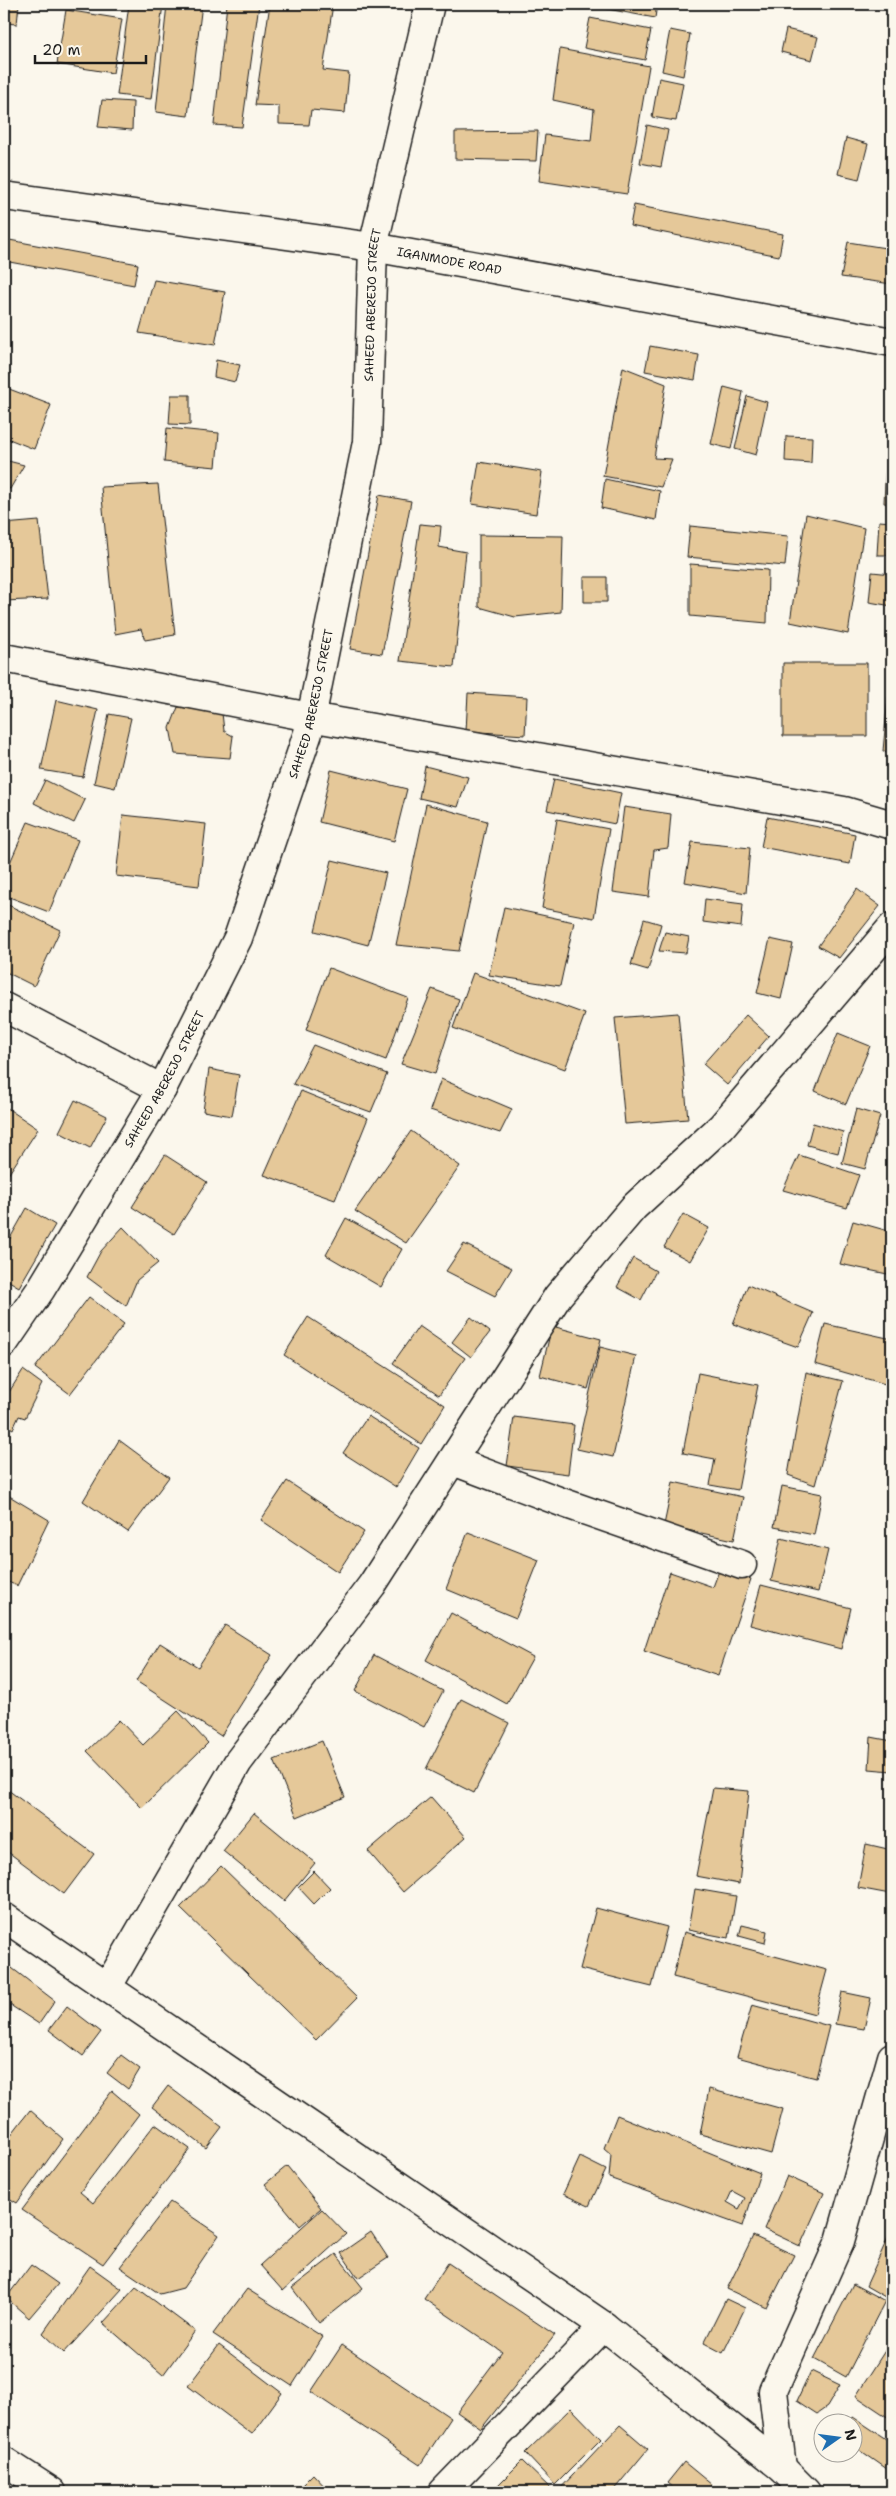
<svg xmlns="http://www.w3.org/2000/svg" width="896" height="2496" viewBox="0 0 896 2496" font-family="'Shantell Sans',sans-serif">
	<rect width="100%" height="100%" fill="#fbf7ec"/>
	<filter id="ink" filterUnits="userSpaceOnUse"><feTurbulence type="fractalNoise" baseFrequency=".02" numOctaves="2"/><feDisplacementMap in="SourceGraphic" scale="10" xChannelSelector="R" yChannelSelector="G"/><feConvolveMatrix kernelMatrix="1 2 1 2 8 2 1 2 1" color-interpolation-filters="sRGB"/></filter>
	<g filter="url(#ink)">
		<path fill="#e5c899" stroke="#1c1c1c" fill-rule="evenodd" d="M4 4H19L17 24 4 23Z
			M129 4H163L151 99 117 95Z
			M167 4H202L188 116 156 112Z
			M227 4H259L242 127 214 125Z
			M270 4H333L323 70 349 73 345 113 311 110 309 125 279 124V106L255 105Z
			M581 4H657L655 18Z
			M66 10 122 19 113 73 57 64Z
			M590 18 651 30 645 60 584 48Z
			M786 29 818 37 812 60 781 52Z
			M670 30 690 34 683 76 662 71Z
			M560 49 649 66 627 194 539 181 545 135 591 141 594 109 553 100Z
			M659 78 683 83 676 121 652 117Z
			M102 100 133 102 132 130 98 127Z
			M647 125 668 130 661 167 640 163Z
			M538 131 536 161 455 159V132Z
			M846 138 868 144 859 179 838 174Z
			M634 205 783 234 779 256 630 226Z
			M4 239 138 264 134 285 4 261Z
			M848 242 892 249V284L841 277Z
			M154 280 225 292 215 345 139 333Z
			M650 346 699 355 695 380 645 371Z
			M216 360 240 365 235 382 214 377Z
			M623 367 666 384 654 458 672 459 661 487 603 476Z
			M4 387 51 405 34 449 4 437Z
			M724 387 743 392 731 449 711 444Z
			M171 395H190V425L169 424Z
			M747 396 767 402 756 455 735 449Z
			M167 428 219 433 216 467 164 462Z
			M786 436 812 437 811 463 785 461Z
			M892 441V504L884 503 886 461Z
			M4 460 24 465 10 489 4 487Z
			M479 462 542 472 536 514 472 504Z
			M605 479 660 491 656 520 601 508Z
			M158 484 175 635 145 640 141 629 115 634 101 487Z
			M379 495 411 501 382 654 350 649Z
			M806 514 864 528 848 634 790 622Z
			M39 521 48 599 4 601V524Z
			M879 521 892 522V555H877Z
			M420 524 441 526 439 547 466 552 454 667 400 661Z
			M690 526 788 536 785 566 687 557Z
			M479 535 563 536 561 612 515 617 479 607Z
			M690 564 768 570 767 623 690 616Z
			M872 572 892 574V606L869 602Z
			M584 577H607V602H584Z
			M783 663H867V736H783Z
			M468 693 527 697 525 735 466 731Z
			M888 697H892V752L883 751Z
			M56 700 98 710 83 777 41 770Z
			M178 707 222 713 224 731 233 736 230 758 175 754 170 728Z
			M109 714 131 718 115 788 94 783Z
			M425 766 468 777 458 807 419 798Z
			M331 770 407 789 394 841 319 822Z
			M554 779 621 793 615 824 547 810Z
			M45 780 85 800 74 823 34 803Z
			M426 804 487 821 459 951 396 945Z
			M624 807 671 814 668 848 654 850 649 897 613 892Z
			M123 815 206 824 199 886 116 876Z
			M767 817 855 834 850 864 761 847Z
			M557 819 609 829 594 918 542 908Z
			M28 822 78 840 49 912 4 895V876Z
			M692 842 750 848 746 893 685 882Z
			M332 860 386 873 368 945 315 931Z
			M857 889 880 906 839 958 818 946Z
			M705 899 743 904 741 927 703 922Z
			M4 903 60 930 34 986 4 971Z
			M504 907 574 922 560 986 489 975Z
			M644 919 661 924 648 970 631 965Z
			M665 932 689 937 686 953 659 951Z
			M770 939 793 944 781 999 757 993Z
			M329 968 408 998 386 1060 306 1030Z
			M473 973 585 1014 565 1069 453 1028Z
			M432 989 459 999 435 1074 401 1064Z
			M678 1013 688 1119 625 1124 615 1018Z
			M746 1015 769 1036 727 1085 703 1064Z
			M838 1033 870 1046 846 1104 815 1091Z
			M313 1045 387 1074 371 1112 293 1084Z
			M209 1069 239 1075 232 1116 203 1111Z
			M441 1079 512 1109 500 1133 430 1110Z
			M301 1091 368 1118 335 1200 264 1175Z
			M75 1100 107 1116 90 1148 59 1132Z
			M4 1106 38 1129 4 1181Z
			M856 1109 880 1116 865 1169 842 1163Z
			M813 1123 843 1132 838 1153 807 1145Z
			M411 1131 460 1166 406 1243 355 1211Z
			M165 1155 207 1182 174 1234 132 1207Z
			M799 1155 859 1175 847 1208 783 1190Z
			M27 1208 55 1225 19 1287 4 1278V1249Z
			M683 1214 709 1228 690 1261 664 1247Z
			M346 1218 402 1249 381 1287 326 1255Z
			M853 1221 892 1232V1275L840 1264Z
			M123 1227 158 1263 137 1280 126 1306 87 1277 101 1251Z
			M464 1244 512 1268 495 1296 446 1271Z
			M633 1258 656 1271 641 1300 617 1287Z
			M748 1285 813 1313 798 1347 733 1324Z
			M89 1297 124 1324 70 1394 35 1368Z
			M308 1317 445 1405 421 1444 284 1355Z
			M471 1317 490 1332 471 1357 452 1342Z
			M825 1324 892 1339V1386L815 1364Z
			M419 1326 465 1358 439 1395 393 1363Z
			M552 1326 601 1339 588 1389 540 1376Z
			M600 1347 636 1356 613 1457 577 1449Z
			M23 1370 42 1384 25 1418 19 1416 13 1429 4 1424V1416L9 1408 4 1400Z
			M806 1372 843 1381 815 1485 788 1475Z
			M698 1373 758 1385 738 1490 710 1485 715 1459 683 1453Z
			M368 1416 419 1448 396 1487 343 1453Z
			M514 1417 574 1425 568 1474 507 1466Z
			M119 1440 169 1477 128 1532 83 1501Z
			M287 1481 364 1532 338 1572 261 1520Z
			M673 1482 743 1497 734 1540 664 1525Z
			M782 1486 822 1494 814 1535 774 1527Z
			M6 1494 49 1520 17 1586 4 1580V1498Z
			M468 1532 539 1560 516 1618 446 1589Z
			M781 1538 828 1550 818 1592 771 1581Z
			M720 1568 751 1579 718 1676 644 1651 670 1572 713 1587Z
			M761 1585 851 1608 841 1649 750 1625Z
			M451 1613 533 1657 507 1704 426 1660Z
			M225 1625 272 1655 221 1736 136 1681 160 1643 198 1667Z
			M374 1655 443 1691 424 1727 355 1691Z
			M461 1699 509 1723 474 1793 426 1769Z
			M178 1711 208 1743 142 1808 87 1751 119 1720 143 1745Z
			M871 1737 892 1741V1771L869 1769Z
			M322 1741 345 1797 297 1817 274 1760Z
			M4 1787 94 1854 64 1894 4 1849Z
			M713 1788 749 1791 739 1884 696 1876Z
			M431 1797 466 1837 403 1892 368 1851Z
			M254 1813 315 1863 284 1901 223 1851Z
			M866 1844 892 1850V1881L890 1894 858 1888Z
			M221 1866 357 1998 316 2040 180 1908Z
			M314 1871 330 1888 314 1904 298 1887Z
			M695 1889 736 1896 729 1938 688 1930Z
			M596 1908 667 1927 652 1987 580 1969Z
			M742 1925 767 1931 765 1943 739 1936Z
			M684 1932 827 1970 815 2014 673 1977Z
			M4 1962 55 2001 39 2024 4 2001Z
			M842 1992 871 1998 864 2029 835 2024Z
			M752 2005 829 2026 816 2078 737 2057Z
			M67 2006 101 2032 83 2056 49 2030Z
			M121 2055 140 2069 128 2089 107 2073Z
			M168 2086 222 2127 206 2148 152 2107Z
			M709 2089 783 2109 771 2154 700 2134Z
			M112 2091 139 2114 80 2192 93 2203 155 2124 190 2149 103 2264 22 2210Z
			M30 2110 63 2139 17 2203 4 2195V2144Z
			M617 2115 760 2173 743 2226 609 2178 611 2154 604 2148ZM732 2191 745 2198 739 2209 727 2202Z
			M580 2157 606 2170 589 2206 563 2194Z
			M287 2166 321 2208 300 2226 265 2184Z
			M787 2176 824 2193 800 2246 764 2229Z
			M170 2202 219 2235 183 2288 160 2294 120 2267Z
			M322 2209 346 2234 283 2291 260 2265Z
			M892 2229V2301L866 2286Z
			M371 2232 388 2258 358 2278 341 2253Z
			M753 2236 794 2255 767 2308 727 2289Z
			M336 2254 363 2288 319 2323 292 2288Z
			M448 2263 555 2335 481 2429 457 2412 502 2352 424 2299Z
			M31 2265 58 2284 29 2318 6 2298Z
			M90 2266 122 2289 64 2353 43 2333Z
			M853 2284 885 2301 846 2377 814 2359Z
			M136 2287 195 2331 163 2375 103 2323Z
			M247 2289 323 2337 292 2386 213 2334Z
			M726 2299 745 2308 723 2353 704 2343Z
			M219 2345 282 2393 252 2434 188 2386Z
			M342 2345 451 2418 420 2465 311 2392Z
			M888 2346 892 2350V2420L856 2396Z
			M811 2371 840 2385 827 2407 817 2414 797 2401Z
			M571 2408 601 2439 555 2485 525 2453Z
			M853 2417 892 2443V2461L887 2469 854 2446V2424H849Z
			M620 2425 648 2449 612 2492H557Z
			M522 2461 553 2491 491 2492Z
			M684 2462 712 2485 704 2492H678L667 2483Z
			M313 2474 330 2492H295Z"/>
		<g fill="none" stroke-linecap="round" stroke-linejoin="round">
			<defs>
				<g id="minor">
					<path id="s1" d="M4 196 373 247 892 342"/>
					<path d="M4 658 310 717 844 811 892 825"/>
					<path d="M4 1007 162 1089"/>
					<path id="s2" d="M4 1343 41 1289 162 1089 238 938 308 733 367 442 373 247 430 4"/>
					<path d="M453 1461 564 1503 742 1565"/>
					<path d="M108 1986 238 1762 372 1585 558 1296 634 1207 721 1127 892 927"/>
					<path d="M4 2461 52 2492"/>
					<path d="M782 2468 773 2391 840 2241 892 2057"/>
					<path d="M443 2492 604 2326"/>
				</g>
				<path id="tertiary" d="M4 1917 604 2326 782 2468 806 2492"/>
			</defs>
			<use href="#minor" stroke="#1c1c1c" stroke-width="31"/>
			<use href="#tertiary" stroke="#1c1c1c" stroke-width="31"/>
			<use href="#minor" stroke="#fbf7ec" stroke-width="28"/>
			<use href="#tertiary" stroke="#fbf7ec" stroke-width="28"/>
		</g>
	</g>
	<g text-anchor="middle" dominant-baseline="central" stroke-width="4" stroke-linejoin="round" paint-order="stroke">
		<g font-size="12" fill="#1c1c1c" stroke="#fbf7ec">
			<text stroke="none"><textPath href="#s1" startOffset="450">IGANMODE ROAD</textPath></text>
			<text stroke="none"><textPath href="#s2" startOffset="1119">SAHEED ABEREJO STREET</textPath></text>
			<text stroke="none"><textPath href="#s2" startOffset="714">SAHEED ABEREJO STREET</textPath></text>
			<text stroke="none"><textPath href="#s2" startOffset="309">SAHEED ABEREJO STREET</textPath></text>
		</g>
	</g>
	<rect width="896" height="2496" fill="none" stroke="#fbf7ec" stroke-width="20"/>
	<rect x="10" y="10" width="876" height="2476" fill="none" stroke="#1c1c1c" stroke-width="2" filter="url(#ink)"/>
	<g transform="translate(838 2438) rotate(76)"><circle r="24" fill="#fbf7ec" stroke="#a29f99"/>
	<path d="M0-4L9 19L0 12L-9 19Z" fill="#1f6fb2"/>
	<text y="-8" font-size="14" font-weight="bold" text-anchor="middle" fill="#1c1c1c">N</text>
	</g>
	<path d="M35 55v8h111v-8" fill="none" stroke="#1c1c1c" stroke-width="2.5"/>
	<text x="42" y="55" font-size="15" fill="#1c1c1c" stroke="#fbf7ec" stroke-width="4" paint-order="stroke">20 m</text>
</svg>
